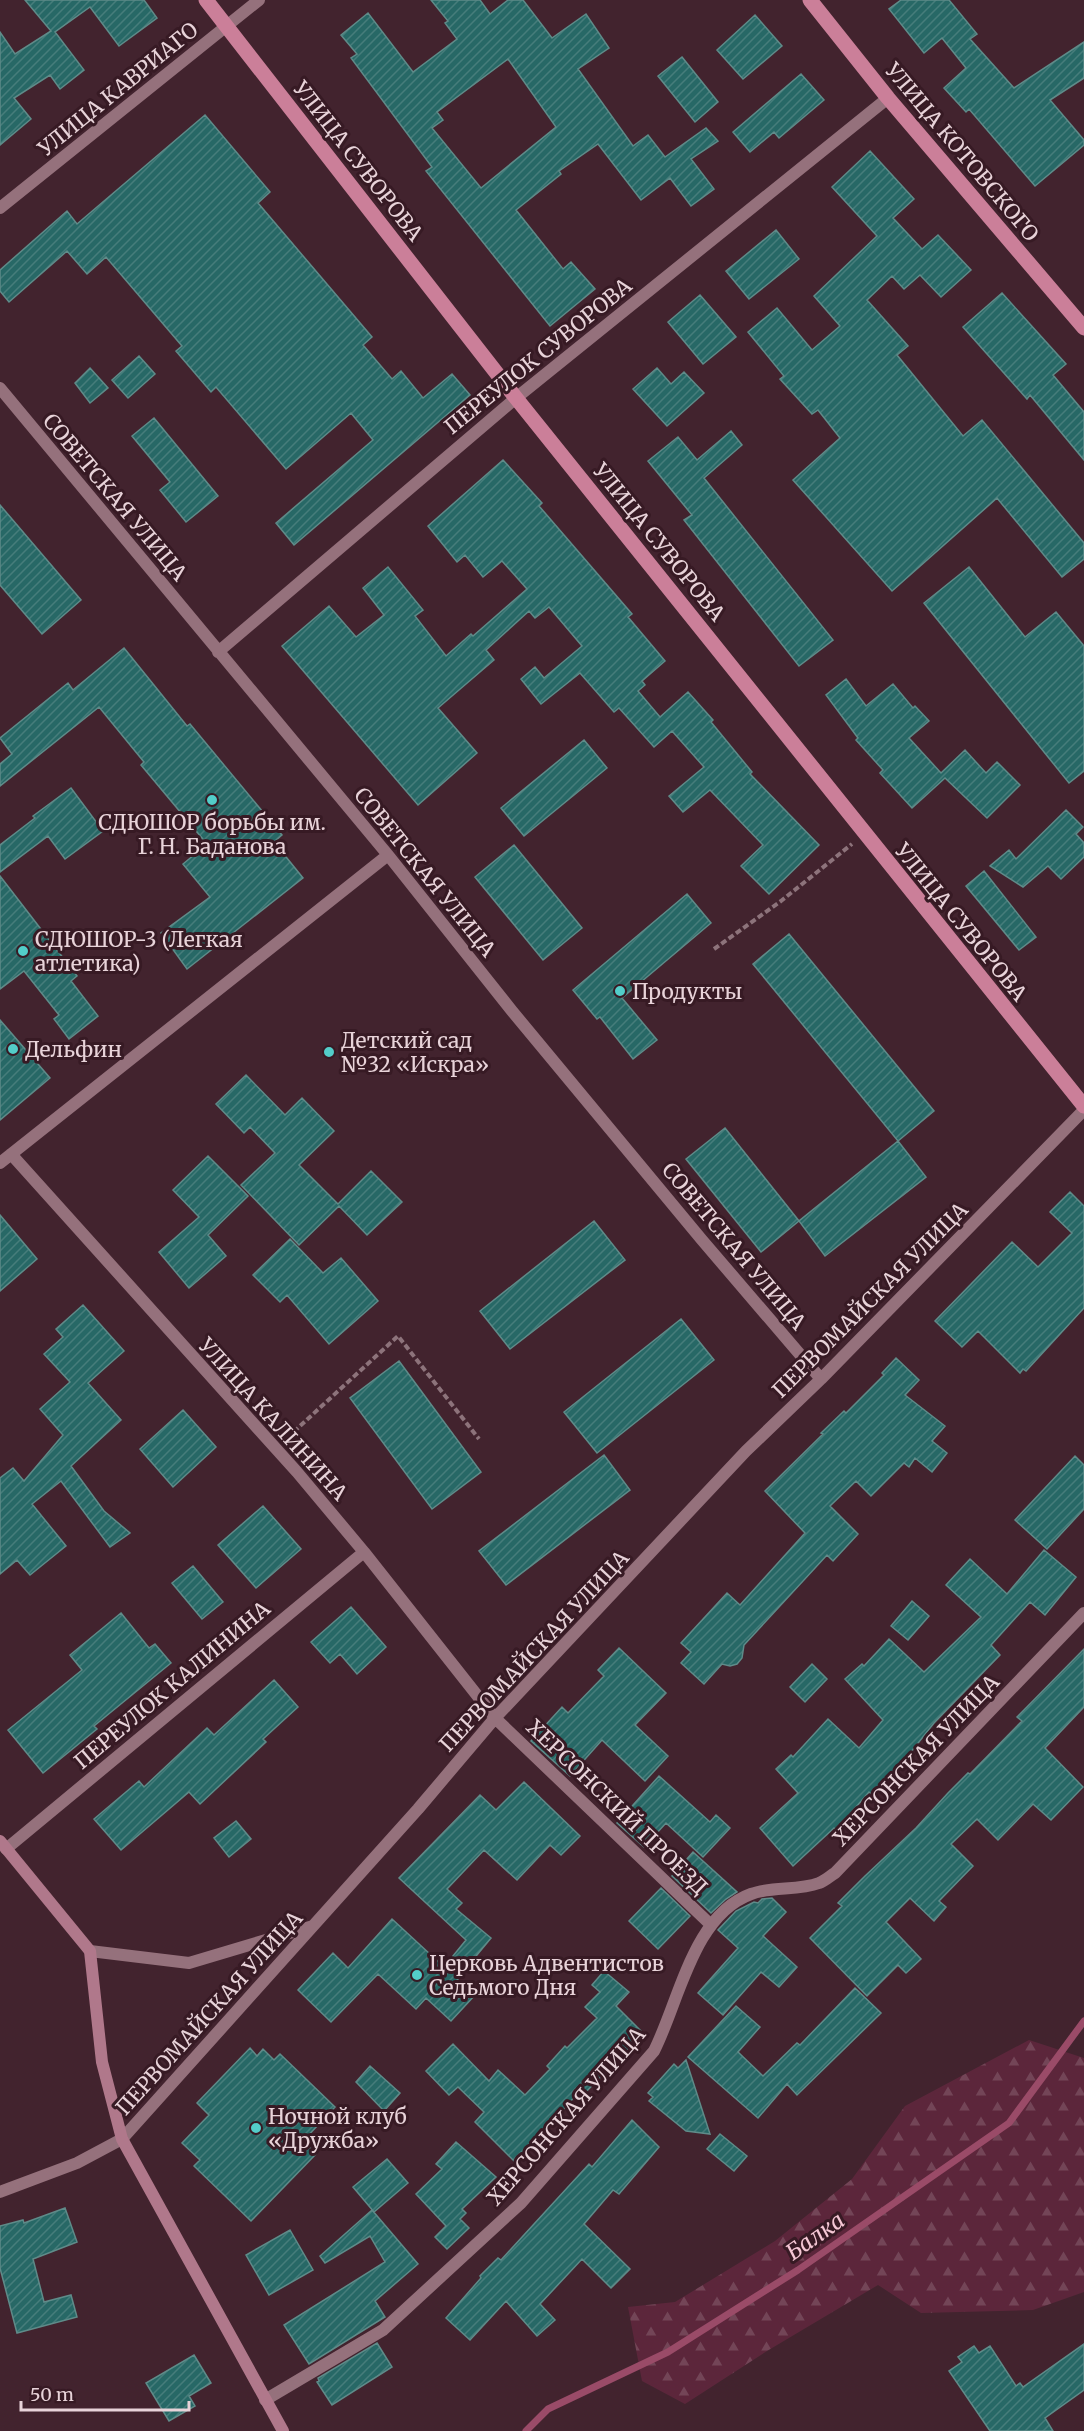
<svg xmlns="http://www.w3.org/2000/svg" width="1084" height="2431" viewBox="0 0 1084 2431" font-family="Merriweather,serif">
	<defs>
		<pattern id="forest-firs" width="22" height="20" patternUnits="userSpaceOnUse" patternTransform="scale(1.5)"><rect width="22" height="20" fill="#5c263b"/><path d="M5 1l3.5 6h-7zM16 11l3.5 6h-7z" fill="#734557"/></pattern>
		<pattern id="building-hatch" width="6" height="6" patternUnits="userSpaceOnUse" patternTransform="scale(1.5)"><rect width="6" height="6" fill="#276866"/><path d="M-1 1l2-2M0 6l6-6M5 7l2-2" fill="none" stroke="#467d7b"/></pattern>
	</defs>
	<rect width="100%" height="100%" fill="#42232e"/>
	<path fill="url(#forest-firs)" d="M1029 2040 1084 2058V2292L1033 2310 921 2313 878 2285 767 2351 685 2404 642 2381 628 2307 675 2302 775 2241 852 2179 905 2106Z"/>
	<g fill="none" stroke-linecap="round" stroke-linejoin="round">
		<path stroke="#9a4b68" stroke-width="7" d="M526 2431 548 2409 668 2352 798 2270 1009 2123 1084 2021"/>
	</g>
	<path fill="url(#building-hatch)" stroke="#5f8b89" stroke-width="1.5" fill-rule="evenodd" d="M25 0H144L157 18 119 46 90 7 55 32 84 70 60 89 50 75 14 98 31 119 0 145V32L15 54 51 31Z
		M431 0H480L490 14 508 0H523L552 38 586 14 609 48 578 69 633 146 648 135 665 157 706 128 718 141 691 159 714 189 691 206 670 178 641 200 598 144 559 171 561 174 516 210 563 269 571 262 595 289 550 326 426 171 432 167 351 58 357 54 341 35 368 13 413 72 457 39 445 23 448 21ZM508 59 556 127 481 188 432 128 443 120 437 112Z
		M901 0H949L977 34 970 39 1014 88 1084 42V78L1050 100 1084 140V145L1035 186 969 109 966 112 944 88 966 68 942 38 924 53 889 9Z
		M755 15 782 46 743 79 717 50Z
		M682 57 718 102 695 122 658 76Z
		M801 74 824 100 779 138 774 132 750 152 733 132Z
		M205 115 270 192 258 203 372 337 363 345 392 379 401 371 423 398 452 374 470 395 294 545 276 523 373 440 351 413 286 469 216 387 211 392 176 351 182 346 106 257 87 274 67 251 9 302 0 291V270L67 211 77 224Z
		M870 151 914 199 893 218 922 249 938 235 971 270 941 297 920 275 904 289 892 276 867 300 908 346 897 355 963 436 982 420 1084 543V559L1062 577 997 498 892 591 793 480 840 438 818 410 812 414 780 379 784 376 748 332 777 308 812 350 840 326 814 296 877 236 832 187Z
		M776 230 799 259 749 299 726 271Z
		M1002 293 1066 364 1053 375 1084 412V460L1030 395 1027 399 963 327Z
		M700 295 736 337 703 364 668 322Z
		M139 356 155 374 128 398 112 380Z
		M90 368 108 388 90 403 75 383Z
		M657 368 671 384 684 372 704 393 667 426 633 389Z
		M154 418 218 496 186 522 160 490 170 482 132 436Z
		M731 431 742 445 704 478 833 640 799 666 684 520 692 515 648 461 678 437 697 460Z
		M503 460 542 503 539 506 632 614 628 617 665 661 642 681 645 685 638 691 660 717 688 692 713 720 711 722 752 772 750 774 819 845 769 894 741 866 763 845 710 790 683 812 669 796 704 767 672 731 654 747 619 708 614 712 580 673 541 704 521 679 535 667 544 678 582 646 549 607 535 618 529 611 486 650 494 660 438 708 477 753 418 805 282 646 329 606 356 637 384 615 363 588 388 567 423 610 415 616 446 656 471 634 473 636 527 589 502 561 483 577 465 555 457 562 428 526Z
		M0 505 81 600 42 634 0 585Z
		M969 567 1025 637 1056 612 1084 646V771L1069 783 924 603Z
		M124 648 187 726 190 724 282 835 274 842 303 878 187 969 161 933 210 897 183 864 207 844 141 765 144 762 99 707 0 786V764L12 754 0 738 68 683 73 690Z
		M846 679 866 706 893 684 913 708 915 706 929 721 909 738 941 773 965 750 986 773 997 762 1020 785 987 818 945 778 912 808 880 773 883 770 856 740 858 738 826 695Z
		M584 740 607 768 524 836 501 808Z
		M71 788 103 831 65 859 48 836 0 872V845L35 818 33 816Z
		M1066 810 1083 827 1076 834 1084 843V857L1061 879 1048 866 1023 887 990 866 1009 850 1016 859Z
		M514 845 582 928 543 960 475 877Z
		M984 871 1036 937 1019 950 966 886Z
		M0 876 77 976 71 981 98 1016 69 1039 54 1019 59 1015 24 971 0 989Z
		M687 894 711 923 622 998 657 1040 633 1059 600 1017 597 1019 573 990Z
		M789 934 934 1111 898 1141 753 964Z
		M0 1020 50 1078 0 1120Z
		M246 1075 285 1115 302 1098 334 1131 299 1165 338 1204 371 1171 402 1202 367 1235 339 1206 299 1245 241 1185 275 1153 250 1127 244 1133 216 1104Z
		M725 1128 799 1221 761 1252 686 1159Z
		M898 1141 926 1177 825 1256 799 1221Z
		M208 1156 248 1196 208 1235 226 1256 189 1288 159 1252 199 1217 173 1190Z
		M1070 1192 1084 1206V1308L1026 1371 1023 1369 1020 1373 978 1331 962 1347 935 1321 1012 1242 1038 1267 1072 1233 1050 1212Z
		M0 1215 37 1259 0 1291Z
		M594 1221 625 1260 510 1349 480 1311Z
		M290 1239 323 1273 341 1258 378 1301 329 1344 287 1295 280 1302 253 1275Z
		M83 1305 124 1351 88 1383 121 1420 71 1466 104 1511 130 1533 110 1547 61 1481 32 1504 66 1546 30 1575 17 1560 0 1574V1478L13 1468 24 1481 63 1435 40 1409 70 1382 44 1354 63 1337 56 1329Z
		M681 1319 714 1360 597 1453 564 1412Z
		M896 1358 919 1380 905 1395 945 1426 932 1441 947 1453 932 1472 915 1458 909 1467 904 1463 871 1496 856 1481 830 1506 858 1534 833 1561 827 1555 744 1645 742 1658 737 1664 730 1666 722 1664 704 1684 681 1663 691 1652 681 1643 727 1593 740 1605 805 1533 765 1491 823 1434 821 1433 844 1411 846 1413 884 1375 882 1373Z
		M399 1361 481 1472 432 1509 350 1398Z
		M183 1410 216 1447 173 1487 140 1449Z
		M604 1455 630 1490 506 1585 479 1551Z
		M1075 1456 1084 1465V1509L1047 1549 1015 1520Z
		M263 1506 301 1549 256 1588 218 1545Z
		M1044 1550 1076 1577 1045 1615 1030 1602 991 1645 1000 1655 934 1723 907 1757 873 1795 869 1792 836 1830 834 1828 793 1866 760 1828 798 1793 776 1769 791 1755 793 1757 828 1719 859 1748 883 1720 845 1679 862 1664 864 1666 889 1639 924 1672 981 1617 946 1585 970 1559 1007 1594Z
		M193 1566 223 1602 202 1619 172 1583Z
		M912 1601 929 1616 908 1640 891 1626Z
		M351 1607 386 1647 357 1674 340 1654 330 1663 311 1642Z
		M121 1613 149 1648 155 1644 171 1663 94 1726 97 1729 43 1773 8 1730 82 1670 70 1655Z
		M619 1648 666 1693 635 1725 668 1756 645 1781 602 1740 570 1776 531 1741 562 1707 568 1713 604 1676 598 1670Z
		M1084 1649V1707L1045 1748 1083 1787 1051 1820 1033 1804 998 1840 977 1819 951 1844 973 1866 939 1901 946 1907 934 1921 910 1898 886 1922 921 1959 906 1973 898 1965 867 1996 810 1938 842 1906 838 1903 865 1876 916 1828 948 1793 968 1773 970 1774 1022 1721 1017 1717Z
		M812 1664 827 1679 805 1702 790 1687Z
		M274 1680 298 1707 263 1739 266 1742 200 1804 189 1792 121 1850 94 1819 139 1781 144 1787 207 1728 214 1735Z
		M659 1776 710 1822 716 1815 730 1828 703 1857 666 1823 644 1847 617 1823Z
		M524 1782 580 1836 561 1855 550 1845 517 1880 484 1850 447 1889 462 1903 456 1909 491 1938 457 1979 475 1995 451 2021 426 1998 416 2009 378 1974 331 2022 298 1990 333 1953 348 1968 392 1919 444 1967 466 1940 399 1878 480 1795 496 1810Z
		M236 1821 251 1839 229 1857 214 1838Z
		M693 1852 737 1892 726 1899 711 1913 672 1876Z
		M661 1888 690 1916 658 1949 629 1921Z
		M772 1898 786 1912 763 1936 797 1967 779 1987 761 1972 723 2015 698 1993 738 1948 718 1930 736 1911 754 1902 758 1903 762 1899Z
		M604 1971 629 1992 616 2006 643 2033 581 2097 577 2094 516 2163 475 2122 484 2112 458 2087 449 2095 426 2071 453 2044 489 2081 498 2070 525 2095 550 2069 547 2066 565 2046 567 2048 597 2018 585 2007 600 1992 592 1985Z
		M855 1988 881 2013 797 2095 787 2084 758 2118 688 2057 736 2006 760 2027 738 2052 763 2076 797 2043 800 2045Z
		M250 2048 257 2056 263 2049 274 2060 280 2054 335 2107 303 2141 316 2154 251 2221 194 2166 200 2160 182 2143 209 2115 197 2103Z
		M686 2060 710 2134 686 2131 649 2101 653 2097 648 2093 674 2064 678 2068Z
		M370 2066 400 2093 384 2111 356 2082Z
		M632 2120 659 2147 619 2194 613 2190 584 2224 630 2269 611 2288 582 2259 540 2304 555 2320 537 2336 506 2301 470 2340 446 2318 481 2278 480 2276 498 2258 501 2260 589 2164 592 2167Z
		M720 2134 747 2156 734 2171 707 2149Z
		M456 2142 496 2177 462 2209 466 2213 460 2219 469 2228 447 2249 435 2237 446 2226 416 2194 442 2169 436 2164Z
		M387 2159 408 2183 374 2212 353 2187Z
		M65 2208 77 2242 33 2259 44 2302 71 2295 77 2317 17 2333 0 2268V2226L23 2220 24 2223Z
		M372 2210 418 2264 375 2301 385 2317 309 2364 284 2325 385 2262 370 2236 325 2263 320 2256Z
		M290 2230 313 2270 269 2295 246 2255Z
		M377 2343 392 2367 332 2405 317 2382 319 2381 318 2378Z
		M1084 2344V2390L1045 2418 1053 2431H990L949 2371 962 2362 958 2357 974 2346 979 2353 990 2346 1016 2386 1020 2383 1023 2387Z
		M194 2355 211 2383 189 2396 195 2406 169 2421 146 2383Z"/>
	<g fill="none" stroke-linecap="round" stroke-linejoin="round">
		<path stroke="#8d737b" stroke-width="4" stroke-dasharray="6 3" stroke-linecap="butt" d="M714 949 781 901 852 844
			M287 1438 398 1336 479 1439"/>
		<path stroke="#95717c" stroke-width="12" d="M0 208 259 0
			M0 388 388 855 512 1011 702 1240 821 1379
			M218 652 516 398 888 98
			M11 1154 297 1472 364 1552 495 1718 711 1925
			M0 1163 388 855
			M6 1849 364 1552
			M90 1951 189 1963 313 1926
			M0 2192 77 2163 122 2139 418 1809 495 1718 746 1451 821 1379 1084 1110
			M265 2400 383 2330 521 2203 654 2051C679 2002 693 1915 751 1894 772 1886 798 1891 819 1883 825 1881 830 1876 835 1873L1084 1613"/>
		<path stroke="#b0788b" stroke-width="12" d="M0 1841 90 1951 102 2062 122 2139 283 2431"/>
		<path stroke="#cb7f99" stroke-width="15" d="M206 0 516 398 1084 1106
			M810 0 888 98 1084 328"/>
	</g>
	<g fill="#53cdc9" stroke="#371a24" stroke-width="2">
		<circle cx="212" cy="800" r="6"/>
		<circle cx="23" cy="951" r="6"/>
		<circle cx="620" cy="991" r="6"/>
		<circle cx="13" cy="1049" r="6"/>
		<circle cx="329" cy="1052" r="6"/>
		<circle cx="417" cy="1975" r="6"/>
		<circle cx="256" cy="2128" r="6"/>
	</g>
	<g text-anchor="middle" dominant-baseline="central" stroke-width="6" stroke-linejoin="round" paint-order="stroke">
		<g font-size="21" fill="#e8d3d9" stroke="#371a24">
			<text transform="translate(118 89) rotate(-39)">УЛИЦА КАВРИАГО</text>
			<text transform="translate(962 152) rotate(50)">УЛИЦА КОТОВСКОГО</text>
			<text transform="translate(358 161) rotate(52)">УЛИЦА СУВОРОВА</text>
			<text transform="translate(538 356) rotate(-39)">ПЕРЕУЛОК СУВОРОВА</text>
			<text transform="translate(115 497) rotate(50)">СОВЕТСКАЯ УЛИЦА</text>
			<text transform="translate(659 542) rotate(51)">УЛИЦА СУВОРОВА</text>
			<text transform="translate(425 872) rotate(51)">СОВЕТСКАЯ УЛИЦА</text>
			<text transform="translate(961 922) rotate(51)">УЛИЦА СУВОРОВА</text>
			<text transform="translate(734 1246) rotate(50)">СОВЕТСКАЯ УЛИЦА</text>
			<text transform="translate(870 1300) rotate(-45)">ПЕРВОМАЙСКАЯ УЛИЦА</text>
			<text transform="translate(273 1419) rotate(48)">УЛИЦА КАЛИНИНА</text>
			<text transform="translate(534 1651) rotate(-47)">ПЕРВОМАЙСКАЯ УЛИЦА</text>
			<text transform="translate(172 1685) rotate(-40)">ПЕРЕУЛОК КАЛИНИНА</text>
			<text transform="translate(916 1760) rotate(-46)">ХЕРСОНСКАЯ УЛИЦА</text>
			<text transform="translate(617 1807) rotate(44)">ХЕРСОНСКИЙ ПРОЕЗД</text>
			<text transform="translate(209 2013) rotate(-48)">ПЕРВОМАЙСКАЯ УЛИЦА</text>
			<text transform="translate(566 2116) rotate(-49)">ХЕРСОНСКАЯ УЛИЦА</text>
		</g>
		<g font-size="21" fill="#e8d3d9" stroke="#371a24" text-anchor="start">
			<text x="212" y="822" text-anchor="middle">СДЮШОР борьбы им.<tspan x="212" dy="24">Г. Н. Баданова</tspan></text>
			<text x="35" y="939">СДЮШОР-3 (Легкая<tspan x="35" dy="24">атлетика)</tspan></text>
			<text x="632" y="991">Продукты</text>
			<text x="341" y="1040">Детский сад<tspan x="341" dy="24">№32 «Искра»</tspan></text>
			<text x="25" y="1049">Дельфин</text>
			<text x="429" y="1963">Церковь Адвентистов<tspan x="429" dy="24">Седьмого Дня</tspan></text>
			<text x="268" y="2116">Ночной клуб<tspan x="268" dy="24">«Дружба»</tspan></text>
		</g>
		<g font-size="22" font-style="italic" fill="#f5c7d5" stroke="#371a24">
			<text transform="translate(815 2236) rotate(-35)">Балка</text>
		</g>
	</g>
	<path d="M21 2401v9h168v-9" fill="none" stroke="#e8d3d9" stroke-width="3"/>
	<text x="30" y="2401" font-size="18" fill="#e8d3d9" stroke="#371a24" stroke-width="4.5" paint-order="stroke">50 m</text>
</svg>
